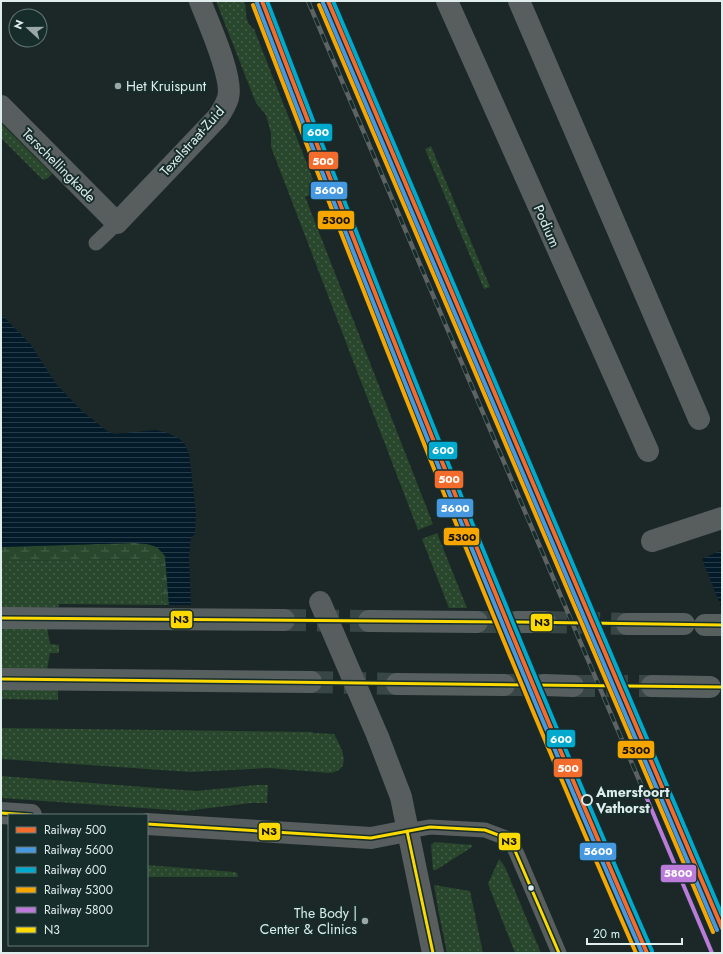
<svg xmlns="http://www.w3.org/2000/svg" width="723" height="954" viewBox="0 0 723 954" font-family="Jost,sans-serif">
	<defs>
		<pattern id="grass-dots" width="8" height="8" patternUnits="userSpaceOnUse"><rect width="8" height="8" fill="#28472c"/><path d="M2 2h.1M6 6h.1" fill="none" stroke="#47624b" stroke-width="1.8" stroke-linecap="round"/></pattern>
		<pattern id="wetland-marsh" width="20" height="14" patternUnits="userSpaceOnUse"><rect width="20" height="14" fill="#28472c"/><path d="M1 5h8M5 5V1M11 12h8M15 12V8" fill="none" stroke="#47624b"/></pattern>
		<pattern id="water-rules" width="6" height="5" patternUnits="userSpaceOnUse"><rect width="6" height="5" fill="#031b29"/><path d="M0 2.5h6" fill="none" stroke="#273c48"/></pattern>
	</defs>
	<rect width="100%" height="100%" fill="#1b2827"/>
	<path fill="url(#grass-dots)" d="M216 1H244C248 12 243 21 254 29L318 192 305 197 306 199 433 524 418 530 271 147V133L266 115 256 103Z
		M1 123 52 174 48 178 44 180 41 178 1 138Z
		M431 146 490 287 484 289 425 149Z
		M437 533 467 608H449L422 539Z
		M156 559 159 560 161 565 163 605 59 604V607C40 607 21 609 1 609V561Z
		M1 627 47 628 50 644 59 645V653H50L47 670H1Z
		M1 686 58 690V700L1 699Z
		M1 728 313 732V733L334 734C340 745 355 770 329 773L269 768 191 772 1 759Z
		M1 776 196 791 256 785H268L267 803H251L185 811 1 798Z
		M435 842 472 845V847L436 870H433L431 845Z
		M499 859 505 867 541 953H515L488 884Z
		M147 865 235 872 237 873 238 877H147Z
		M434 885 470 891 483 953H447L439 914Z"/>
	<path fill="url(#wetland-marsh)" d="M134 543 147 544 157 547 165 556 169 605H163L161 565 159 560 156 559 1 561V547Z"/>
	<path fill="url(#water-rules)" d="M1 314 31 345 56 384 82 411 107 431 114 434 155 430 165 432 178 438 184 443 189 453 196 512 195 531V534L191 538 189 556 191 605H169L165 556 157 547 147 544 134 543 1 547Z
		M722 550V609L702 559Z"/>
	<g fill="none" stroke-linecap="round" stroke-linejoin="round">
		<path stroke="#384645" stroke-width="22" stroke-dasharray="22 11" stroke-linecap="butt" d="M284 620 369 621
			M477 622H518
			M545 622 627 624
			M311 682 397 684
			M504 685H544
			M573 686H652"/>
		<path stroke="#585d5d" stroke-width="15" d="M96 243 117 223
			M407 831 430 827 485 830 506 838 513 846 517 854 559 953"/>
		<path stroke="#585d5d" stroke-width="22" d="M447 1 648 451
			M519 1 699 419
			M1 106 117 223 218 117C222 111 226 105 228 98 234 78 208 22 200 1
			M652 541 722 518
			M378 737 401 797 433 953
			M1 813 31 815
			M147 824 371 838 407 831"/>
		<path stroke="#585f5f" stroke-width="22" d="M1 618 284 620
			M369 621 477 622
			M518 622H545
			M627 624H684
			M705 625H722
			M1 679 311 682
			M397 684 504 685
			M544 685 573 686
			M652 686 710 687"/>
		<defs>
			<path id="rail" d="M308 1 645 794"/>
		</defs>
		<use href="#rail" stroke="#5c6362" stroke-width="4.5"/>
		<use href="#rail" stroke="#162d2c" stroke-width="3" stroke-dasharray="9" stroke-linecap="butt"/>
		<path stroke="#585d5d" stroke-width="22" d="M320 602 378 737"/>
		<defs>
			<path id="bus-1" d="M1 618 518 622 722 625
				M1 679 722 687
				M1 813 31 815
				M147 824 371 838 430 827 485 830 506 838 513 846 559 953
				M407 831 433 953"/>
		</defs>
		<use href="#bus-1" stroke="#162d2c" stroke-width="6"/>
		<use href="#bus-1" stroke="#fcd900" stroke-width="3"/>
		<defs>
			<path id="rail-1" d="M262 1C384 321 510 639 647 953
				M328 1 722 928"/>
			<path id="rail-2" d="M257 3C379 322 505 640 642 953
				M323 3 717 930"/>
			<path id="rail-3" d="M267 1C389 320 515 638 652 951
				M333 1 722 915"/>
			<path id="rail-4" d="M253 5C375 323 499 640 636 953
				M319 5 713 932"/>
			<path id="rail-5" d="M645 794 712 953"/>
		</defs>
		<use href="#rail-1" stroke="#162d2c" stroke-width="7"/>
		<use href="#rail-2" stroke="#162d2c" stroke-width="7"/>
		<use href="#rail-3" stroke="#162d2c" stroke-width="7"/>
		<use href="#rail-4" stroke="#162d2c" stroke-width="7"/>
		<use href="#rail-5" stroke="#162d2c" stroke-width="7"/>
		<use href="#rail-1" stroke="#f36c2b" stroke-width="4"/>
		<use href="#rail-2" stroke="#4699e1" stroke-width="4"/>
		<use href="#rail-3" stroke="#00a9ce" stroke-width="4"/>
		<use href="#rail-4" stroke="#f7a600" stroke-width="4"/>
		<use href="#rail-5" stroke="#bd7bd9" stroke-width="4"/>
	</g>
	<g fill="#9aa8a7" stroke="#162d2c" stroke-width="1.5">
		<circle cx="118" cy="86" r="4"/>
		<circle cx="365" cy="921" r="4"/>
	</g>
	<circle fill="#162d2c" stroke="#dfedec" stroke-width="2" cx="587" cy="800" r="5"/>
	<circle fill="#dfedec" stroke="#162d2c" stroke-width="1.5" cx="531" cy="888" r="3.5"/>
	<g text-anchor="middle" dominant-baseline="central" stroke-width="4" stroke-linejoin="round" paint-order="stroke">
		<g font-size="14" fill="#dfedec" stroke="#162d2c" text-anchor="start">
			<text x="126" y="86">Het Kruispunt</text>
			<text x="357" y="913" text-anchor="end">The Body |<tspan x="357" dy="16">Center &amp; Clinics</tspan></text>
		</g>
		<g font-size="14" fill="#dfedec" stroke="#162d2c">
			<text transform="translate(192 141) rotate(-48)">Texelstraat-Zuid</text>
			<text transform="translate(59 165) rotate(45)">Terschellingkade</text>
			<text transform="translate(547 226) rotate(66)">Podium</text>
		</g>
		<g font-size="14" font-weight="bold" fill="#dfedec" stroke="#162d2c" text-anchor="start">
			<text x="596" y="792">Amersfoort<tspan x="596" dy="16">Vathorst</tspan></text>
		</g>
	</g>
	<g stroke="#162d2c" stroke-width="1.5">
		<rect x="302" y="123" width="31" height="19" rx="4" fill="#00a9ce"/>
		<rect x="308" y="151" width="31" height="19" rx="4" fill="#f36c2b"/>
		<rect x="310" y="181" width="38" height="19" rx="4" fill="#4699e1"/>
		<rect x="317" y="210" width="38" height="20" rx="4" fill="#f7a600"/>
		<rect x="428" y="441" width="30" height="19" rx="4" fill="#00a9ce"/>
		<rect x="434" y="470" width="30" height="19" rx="4" fill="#f36c2b"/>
		<rect x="436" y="498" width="38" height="20" rx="4" fill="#4699e1"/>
		<rect x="443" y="527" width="37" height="19" rx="4" fill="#f7a600"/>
		<rect x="170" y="610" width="23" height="19" rx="4" fill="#fcd900"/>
		<rect x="530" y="613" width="23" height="19" rx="4" fill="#fcd900"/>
		<rect x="546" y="729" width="30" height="19" rx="4" fill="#00a9ce"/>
		<rect x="617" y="740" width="38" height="19" rx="4" fill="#f7a600"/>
		<rect x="553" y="758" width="30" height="20" rx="4" fill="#f36c2b"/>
		<rect x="258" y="822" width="23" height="19" rx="4" fill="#fcd900"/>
		<rect x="498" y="832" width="23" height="19" rx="4" fill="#fcd900"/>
		<rect x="579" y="842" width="38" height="19" rx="4" fill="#4699e1"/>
		<rect x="660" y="864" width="37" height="19" rx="4" fill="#bd7bd9"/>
	</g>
	<g font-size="11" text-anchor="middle" font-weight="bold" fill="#fff">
		<text x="318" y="136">600</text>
		<text x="323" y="165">500</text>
		<text x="329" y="194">5600</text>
		<text x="443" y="454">600</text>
		<text x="449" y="483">500</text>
		<text x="455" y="512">5600</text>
		<text x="561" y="743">600</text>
		<text x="568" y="772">500</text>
		<text x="598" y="855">5600</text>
		<text x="678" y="877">5800</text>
	</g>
	<g font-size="11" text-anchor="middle" font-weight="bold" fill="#111">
		<text x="336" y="224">5300</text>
		<text x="462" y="541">5300</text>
		<text x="181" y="623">N3</text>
		<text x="542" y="626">N3</text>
		<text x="636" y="754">5300</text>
		<text x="269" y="835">N3</text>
		<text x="509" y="845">N3</text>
	</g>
	<rect width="723" height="954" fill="none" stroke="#dfedec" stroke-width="4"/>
	<rect x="8" y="814" width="140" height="132" fill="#162d2c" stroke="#667a79"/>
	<rect x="16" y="827" width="20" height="6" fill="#f36c2b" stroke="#667a79"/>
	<text x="44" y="834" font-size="12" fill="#dfedec">Railway 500</text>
	<rect x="16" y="847" width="20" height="6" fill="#4699e1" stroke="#667a79"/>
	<text x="44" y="854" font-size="12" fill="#dfedec">Railway 5600</text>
	<rect x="16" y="867" width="20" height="6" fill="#00a9ce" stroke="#667a79"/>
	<text x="44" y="874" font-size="12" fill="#dfedec">Railway 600</text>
	<rect x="16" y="887" width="20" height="6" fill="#f7a600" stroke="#667a79"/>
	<text x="44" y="894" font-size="12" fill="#dfedec">Railway 5300</text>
	<rect x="16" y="907" width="20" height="6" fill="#bd7bd9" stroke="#667a79"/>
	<text x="44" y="914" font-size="12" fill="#dfedec">Railway 5800</text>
	<rect x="16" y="927" width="20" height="6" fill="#fcd900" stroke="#667a79"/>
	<text x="44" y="934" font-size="12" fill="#dfedec">N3</text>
	<g transform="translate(28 28) rotate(291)"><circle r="19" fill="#162d2c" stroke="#667a79"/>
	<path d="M0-3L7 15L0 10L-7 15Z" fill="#9aa8a7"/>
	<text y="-6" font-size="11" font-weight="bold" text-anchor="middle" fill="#dfedec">N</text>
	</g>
	<path d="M587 938v6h95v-6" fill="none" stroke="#dfedec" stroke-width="2"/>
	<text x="593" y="938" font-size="12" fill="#dfedec" stroke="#162d2c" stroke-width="3" paint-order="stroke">20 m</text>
</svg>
